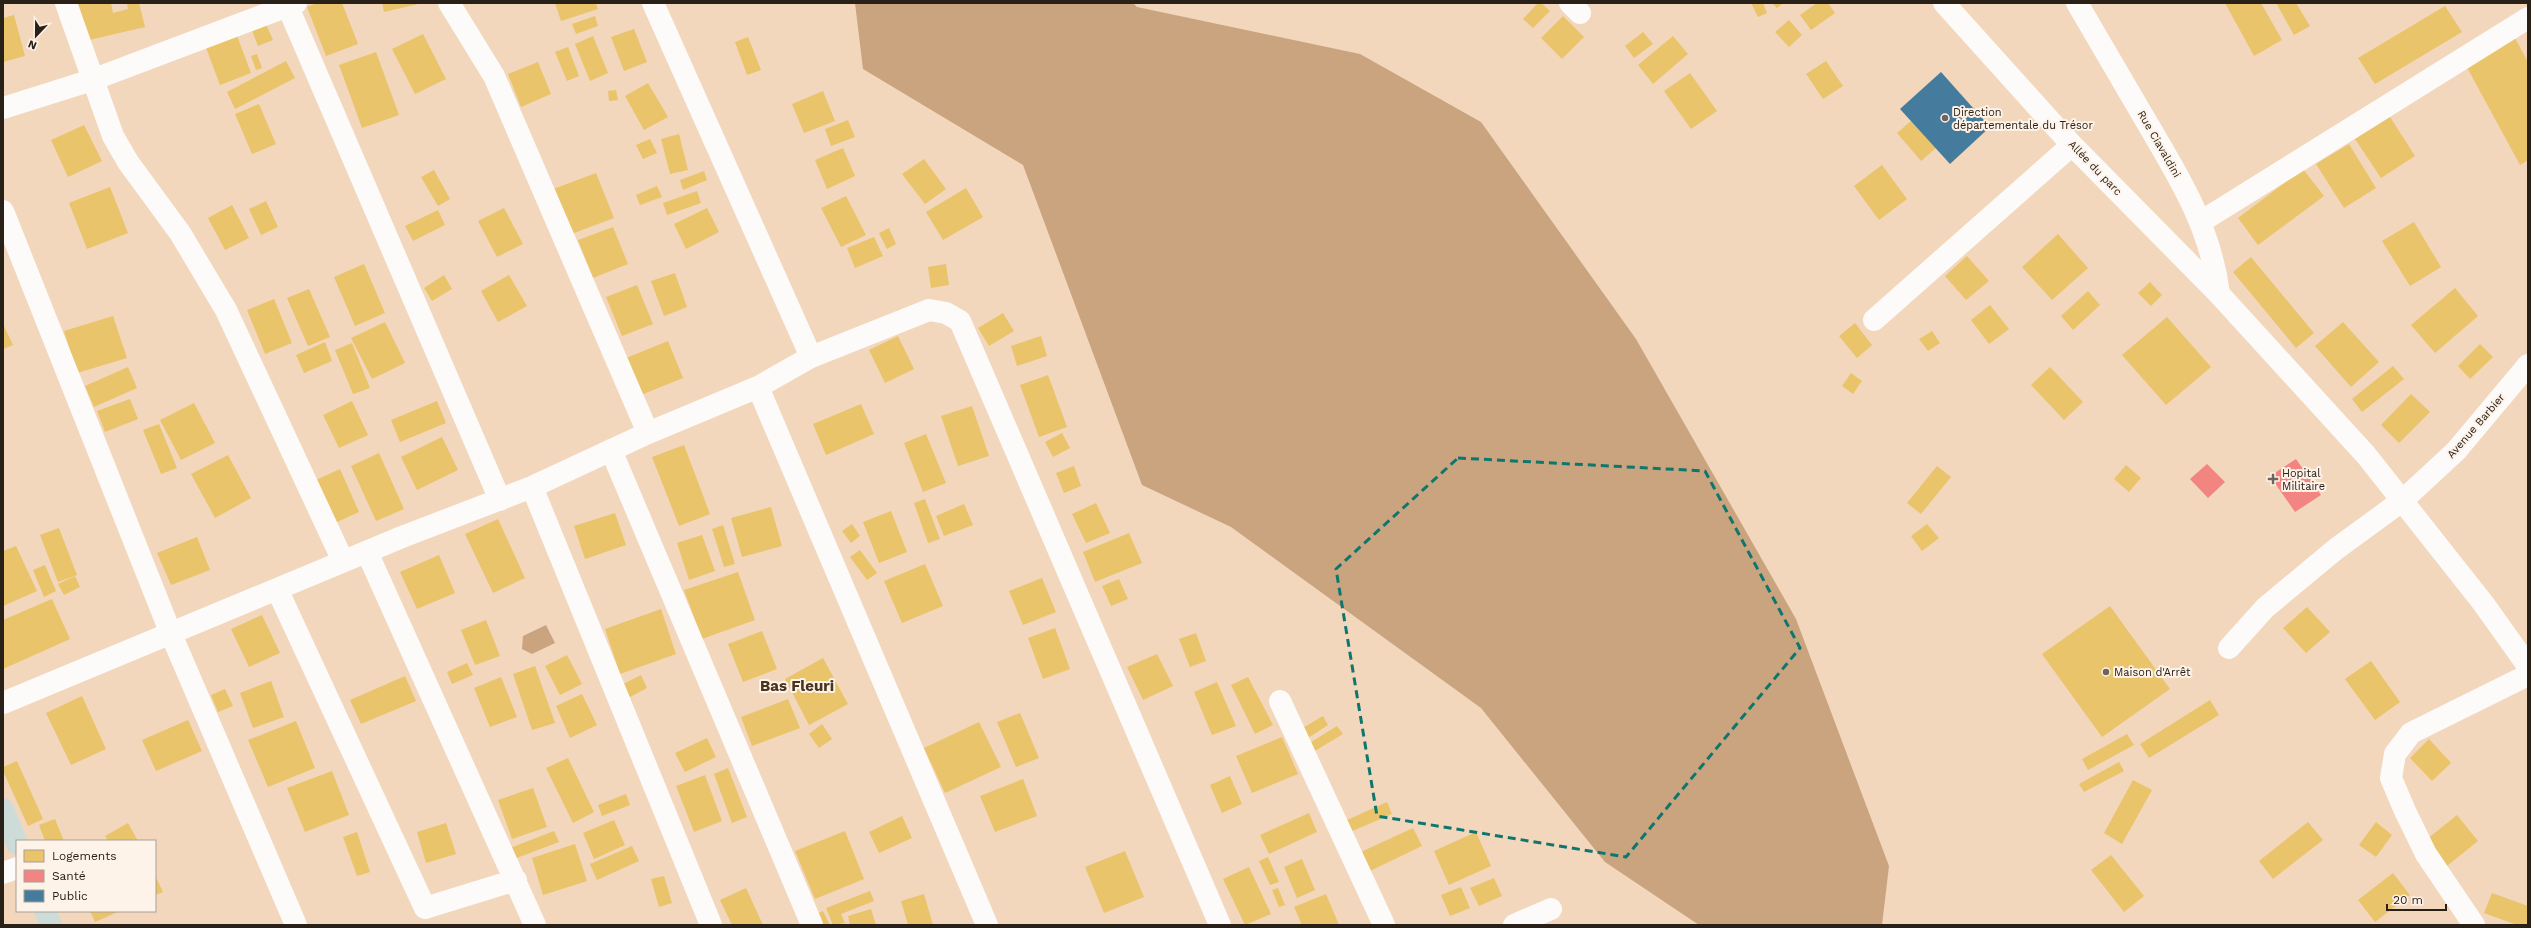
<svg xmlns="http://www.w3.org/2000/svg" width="2531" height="928" viewBox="0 0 2531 928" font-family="'Work Sans',sans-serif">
	<rect width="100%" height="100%" fill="#f1e3d6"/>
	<path fill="#f2d7bc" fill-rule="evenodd" d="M3 3H2528V925H3ZM17 841H155V911H17Z"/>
	<path fill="#c9a47e" d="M855 3H1133L1137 7 1360 54 1481 122 1636 339 1796 619 1889 866 1882 925H1699L1605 862 1481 708 1231 527 1142 485 1023 165 863 69Z
		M546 625 555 643 532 654 522 649 523 636Z"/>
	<path fill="#e9c46a" d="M77 3H111L113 13 128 9 127 3H139L145 27 85 41Z
		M317 3H342L358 44 326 56 307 7Z
		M382 3H418V4L384 12Z
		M555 3H596L598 9 561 21Z
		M1538 3H1541L1550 11 1533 28 1523 19Z
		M1751 3H1763L1767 13 1758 17Z
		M1772 3H1783L1777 8Z
		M1817 3H1828L1835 13 1811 30 1800 15Z
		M2225 3H2261L2282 40 2254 56Z
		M2276 3H2296L2310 26 2294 35Z
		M2445 6 2462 32 2375 84 2358 58Z
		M14 15 25 56 3 62V18Z
		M595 16 598 26 576 34 572 24Z
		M1563 16 1584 37 1562 59 1541 38Z
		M1789 20 1802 35 1789 47 1775 32Z
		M265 22 273 40 258 46 251 28Z
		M634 29 647 62 624 71 611 37Z
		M1643 32 1653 44 1634 58 1625 46Z
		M236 33 251 73 220 85 205 45Z
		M423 34 446 79 415 94 392 49Z
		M593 36 608 73 590 81 575 44Z
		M1673 36 1688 54 1653 84 1638 65Z
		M2514 36 2528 62V160L2520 165 2464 62Z
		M748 37 761 70 747 75 735 42Z
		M568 47 579 76 567 81 555 52Z
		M376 52 399 115 362 128 339 65Z
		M257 54 262 68 256 70 251 56Z
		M286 61 295 78 235 109 227 92Z
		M1826 61 1843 86 1823 99 1806 74Z
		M538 62 551 94 521 107 508 74Z
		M1690 73 1717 111 1691 129 1664 91Z
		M648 83 668 117 644 130 625 96Z
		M616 90 618 100 609 101 608 91Z
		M823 91 835 121 804 133 792 104Z
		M259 104 276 144 252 154 235 114Z
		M2390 117 2415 156 2381 178 2355 139Z
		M848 120 855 137 831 146 825 129Z
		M1911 121 1936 148 1921 161 1897 133Z
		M84 125 102 161 68 177 51 140Z
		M679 134 688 170 670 174 661 139Z
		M650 139 657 153 643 159 636 145Z
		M2349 144 2376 188 2344 208 2316 164Z
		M843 148 855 176 827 189 815 160Z
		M924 159 946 189 925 204 902 174Z
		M1882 165 1907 199 1879 220 1854 186Z
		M2303 169 2324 196 2258 245 2238 218Z
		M434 170 450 199 438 206 421 177Z
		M704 171 707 180 683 190 680 180Z
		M596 173 614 218 566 236 548 191Z
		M657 186 662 197 640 205 636 195Z
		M110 187 128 233 87 249 69 203Z
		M966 188 983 217 943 240 926 212Z
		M697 191 701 203 667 215 663 203Z
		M846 196 866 235 841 247 821 208Z
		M266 201 278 227 261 235 249 209Z
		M232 205 249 238 225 250 208 218Z
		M504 208 523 244 497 257 478 221Z
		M707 208 719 232 686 249 674 224Z
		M438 210 445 225 413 241 405 226Z
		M2414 222 2441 267 2410 286 2382 241Z
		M613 227 628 264 593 278 578 240Z
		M889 228 896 244 887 249 879 233Z
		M2058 234 2088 268 2052 300 2022 267Z
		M874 237 883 256 855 268 847 248Z
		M1967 256 1989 281 1966 300 1945 276Z
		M2251 257 2314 333 2296 348 2233 272Z
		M364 264 385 313 355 326 334 277Z
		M946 264 949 285 931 288 928 267Z
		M675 273 687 307 664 316 651 281Z
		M444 275 452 289 432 301 424 288Z
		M509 275 527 306 498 322 481 291Z
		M2150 282 2162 295 2151 306 2138 293Z
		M637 285 653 324 622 336 606 297Z
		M2455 288 2478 316 2435 353 2411 325Z
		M309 289 330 337 308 346 287 298Z
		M2088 291 2100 305 2073 330 2061 316Z
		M274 299 292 343 265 354 247 310Z
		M1990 305 2009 329 1989 344 1971 320Z
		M1003 313 1014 331 989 346 978 328Z
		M113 316 127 358 77 373 64 331Z
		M2167 317 2211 367 2166 405 2122 355Z
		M385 322 405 363 372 379 351 338Z
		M2343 322 2379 362 2351 387 2315 346Z
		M1855 323 1872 345 1857 358 1839 336Z
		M3 324 13 345 3 349Z
		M1932 331 1940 343 1928 351 1919 339Z
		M898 336 914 369 885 383 869 350Z
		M1041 336 1047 356 1017 366 1011 346Z
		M668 341 683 378 641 395 626 358Z
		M325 342 332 361 304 373 296 355Z
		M352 343 370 388 353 394 335 350Z
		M2480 344 2493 357 2470 379 2458 366Z
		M2393 366 2404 379 2362 412 2352 399Z
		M128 367 137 388 94 407 85 386Z
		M2050 367 2083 402 2064 420 2031 385Z
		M1851 373 1862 381 1853 394 1842 386Z
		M1048 375 1067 427 1039 437 1020 385Z
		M2411 394 2430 412 2399 443 2381 425Z
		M130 399 138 419 105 432 97 411Z
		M352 401 368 435 339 448 323 415Z
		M437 401 446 423 400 442 391 420Z
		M194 403 215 443 181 460 160 420Z
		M861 404 874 434 826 455 813 424Z
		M972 406 989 456 958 466 941 416Z
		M159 424 177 468 161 474 143 430Z
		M1062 433 1070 448 1053 457 1045 442Z
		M926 434 946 483 923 492 904 443Z
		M442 437 458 470 417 490 401 457Z
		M684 445 710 514 679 526 652 457Z
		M379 453 404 509 376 521 351 466Z
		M228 455 251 498 215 518 191 474Z
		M2126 465 2141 478 2129 492 2114 479Z
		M1074 466 1081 486 1064 493 1056 473Z
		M1937 466 1951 477 1921 514 1907 503Z
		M340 469 359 512 335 523 316 480Z
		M925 499 940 539 928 543 914 503Z
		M1096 503 1110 533 1086 543 1072 514Z
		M964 504 973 525 944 536 936 516Z
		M771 507 782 546 742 557 731 518Z
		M891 511 907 552 879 563 863 522Z
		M615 513 626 545 585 559 574 526Z
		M498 519 525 578 493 593 465 534Z
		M852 524 860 536 851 543 842 531Z
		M1927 524 1939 538 1922 551 1911 536Z
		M723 525 735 564 724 567 712 529Z
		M59 528 77 575 58 582 40 535Z
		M1129 533 1142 563 1095 582 1083 552Z
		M702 535 715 571 689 580 677 543Z
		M197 537 210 570 171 585 157 553Z
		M16 546 37 591 3 606V551Z
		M860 550 877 573 867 580 850 557Z
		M439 555 455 593 417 609 400 572Z
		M925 564 943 606 902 623 884 581Z
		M45 565 56 591 44 597 33 570Z
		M738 572 755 620 702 639 684 590Z
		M75 576 80 587 64 595 58 584Z
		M1042 578 1056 612 1023 625 1009 591Z
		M1119 579 1128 599 1111 606 1102 586Z
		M52 599 70 639 3 669V620Z
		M2110 606 2170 689 2102 737 2042 654Z
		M2307 607 2330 632 2306 653 2283 628Z
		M661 609 676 654 620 674 605 629Z
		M262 615 280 653 249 667 231 629Z
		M486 620 500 656 475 665 461 630Z
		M1055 628 1070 669 1043 679 1028 638Z
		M762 631 777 669 743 682 728 644Z
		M1196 633 1206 661 1190 667 1179 639Z
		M1157 654 1173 686 1143 700 1127 667Z
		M567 655 582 684 560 695 545 666Z
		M823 658 848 704 809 725 785 679Z
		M2371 661 2400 702 2375 720 2345 679Z
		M467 663 473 675 452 684 447 672Z
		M535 666 555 723 532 730 513 674Z
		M641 675 647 688 630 697 623 684Z
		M405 676 416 701 361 724 350 700Z
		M501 677 517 717 490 727 474 688Z
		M1248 677 1273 725 1255 734 1231 685Z
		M271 681 284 717 253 728 240 693Z
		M1217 682 1236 726 1212 735 1194 692Z
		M225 689 233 706 218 712 211 695Z
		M582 694 597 725 570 738 556 706Z
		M82 696 106 749 71 765 46 713Z
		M788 699 800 728 752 746 741 717Z
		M2210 700 2219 715 2149 758 2140 744Z
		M1020 713 1039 758 1016 767 997 722Z
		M1323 716 1328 725 1302 742 1296 732Z
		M188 720 202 751 156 771 142 740Z
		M296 721 315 768 268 787 248 740Z
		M979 722 1001 767 945 793 924 748Z
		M822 724 832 739 819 748 809 734Z
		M1337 726 1343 734 1308 755 1303 747Z
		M2127 734 2134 745 2088 770 2082 759Z
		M1282 737 1298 774 1252 793 1236 756Z
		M707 738 716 757 685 772 675 753Z
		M2429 739 2451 763 2432 781 2410 758Z
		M568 758 594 812 573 823 546 768Z
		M17 761 43 819 28 826 3 771V767Z
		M2119 762 2124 771 2084 792 2079 784Z
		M728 768 747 817 732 823 714 774Z
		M332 771 349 815 305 832 287 788Z
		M705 775 722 821 694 832 676 786Z
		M1230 776 1242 804 1222 813 1210 785Z
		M1023 779 1037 816 995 832 980 796Z
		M2133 780 2152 790 2122 844 2104 833Z
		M533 788 547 827 512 839 498 800Z
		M626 794 630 805 602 816 598 805Z
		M1387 802 1392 814 1350 832 1345 821Z
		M1309 813 1317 832 1269 854 1260 835Z
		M2457 815 2478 841 2447 866 2426 840Z
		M902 816 912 838 879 853 869 832Z
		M55 819 64 841H45L39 825Z
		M614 820 625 845 594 859 583 833Z
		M2308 822 2323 840 2273 879 2259 861Z
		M2376 822 2392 835 2376 857 2359 845Z
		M128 823 138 841H108L105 836Z
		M446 823 456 854 426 863 417 832Z
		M1413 828 1422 846 1370 871 1361 852Z
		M554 831 559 842 514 859 510 848Z
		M845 831 864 879 815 899 795 851Z
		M357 832 370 872 357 876 343 837Z
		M1476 832 1491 866 1449 885 1434 851Z
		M575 844 587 881 543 895 532 858Z
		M632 846 639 861 597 880 590 864Z
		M1125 851 1144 897 1104 913 1085 867Z
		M2111 855 2144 896 2124 912 2091 870Z
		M1268 857 1279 882 1270 885 1259 861Z
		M1302 859 1315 890 1297 898 1284 867Z
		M1249 867 1271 914 1245 925 1223 879Z
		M2393 873 2410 895 2375 922 2358 900Z
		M155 875 163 892 155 895Z
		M664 876 672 903 659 907 651 879Z
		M1494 878 1502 896 1479 906 1470 888Z
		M1461 887 1470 908 1450 916 1441 895Z
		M746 888 763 925H732L720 900Z
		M1278 888 1285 905 1279 907 1272 890Z
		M870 891 874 901 841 914 845 923 833 925 826 908Z
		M2492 893 2528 906V925H2517L2484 913Z
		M924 894 933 925H908L901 901Z
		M1326 894 1339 925H1302L1294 907Z
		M871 909 876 925H850L848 916Z
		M90 911H120L95 922Z
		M823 911 830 925H821L816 914Z"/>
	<path fill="#f28482" d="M2296 459 2321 495 2295 512 2270 476Z
		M2207 464 2225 482 2208 498 2190 479Z"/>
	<path fill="#457b9d" d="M1941 72 1990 127 1950 164 1900 109Z"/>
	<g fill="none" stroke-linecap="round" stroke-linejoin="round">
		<path stroke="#fdfbf9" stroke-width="22" d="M66 3 113 136 128 162 180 233 226 310 343 561
			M449 3 494 76 648 433
			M653 3 811 357
			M1570 3 1580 13
			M1944 3 2072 145 2219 294 2366 455 2483 603 2528 666
			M2077 3C2100 42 2123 82 2146 121 2179 177 2211 228 2219 294
			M288 7 500 500
			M3 108 92 80 296 3
			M3 211 171 634 296 925
			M2202 221 2528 18
			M1874 320 2072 145
			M758 387 987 925
			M611 450 812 925
			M532 487 711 925
			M367 552 535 925
			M277 589 425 908 516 880
			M2229 648 2265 608 2336 549 2403 500 2456 451 2528 365
			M1280 701 1384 925
			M3 703 402 537 532 487 648 433 758 387 811 357 929 310 946 313 960 321 1220 925
			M3 873 17 868
			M1514 925 1551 909
			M2474 925 2426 854 2405 811 2391 778 2395 754 2411 733 2528 675"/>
		<path stroke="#cddcd9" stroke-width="22" d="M3 809 17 844
			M45 911 51 925"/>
	</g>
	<path fill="none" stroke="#0f766e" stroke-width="3" stroke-dasharray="8 5" stroke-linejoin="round" d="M1458 458 1705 471 1800 648 1626 857 1377 816 1336 569Z"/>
	<g fill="#6f645a" stroke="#fef3e9" stroke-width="1.5">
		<circle cx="1945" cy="118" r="4"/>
		<path d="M2271 473h4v4h4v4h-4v4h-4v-4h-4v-4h4z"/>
		<circle cx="2106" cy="672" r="4"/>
	</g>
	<g text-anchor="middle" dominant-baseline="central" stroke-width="4" stroke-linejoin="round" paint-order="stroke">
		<g font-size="11" fill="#292017" stroke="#fef3e9" text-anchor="start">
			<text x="1953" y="112">Direction<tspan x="1953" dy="13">départementale du Trésor</tspan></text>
			<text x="2282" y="473">Hopital<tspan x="2282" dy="13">Militaire</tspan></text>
			<text x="2114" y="672">Maison d'Arrêt</text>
		</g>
		<g font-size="11" fill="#292017" stroke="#fef3e9">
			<text transform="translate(2159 144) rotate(60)">Rue Ciavaldini</text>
			<text transform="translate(2095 168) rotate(46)">Allée du parc</text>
			<text transform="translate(2476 426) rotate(-49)">Avenue Barbier</text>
		</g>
		<g font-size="15" font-weight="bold" fill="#48341f" stroke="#fef3e9">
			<text x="797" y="686">Bas Fleuri</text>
		</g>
	</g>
	<rect width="2531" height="928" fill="none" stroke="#292017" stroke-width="8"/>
	<rect x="16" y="840" width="140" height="72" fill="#fef3e9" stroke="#a99f95"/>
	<rect x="24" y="850" width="20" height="12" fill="#e9c46a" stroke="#a99f95"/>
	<text x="52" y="860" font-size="12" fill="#292017">Logements</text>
	<rect x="24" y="870" width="20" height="12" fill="#f28482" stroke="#a99f95"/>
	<text x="52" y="880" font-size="12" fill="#292017">Santé</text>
	<rect x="24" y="890" width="20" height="12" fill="#457b9d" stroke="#a99f95"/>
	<text x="52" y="900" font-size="12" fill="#292017">Public</text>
	<g transform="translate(36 36) rotate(202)" stroke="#fef3e9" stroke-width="3" paint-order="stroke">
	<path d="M0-3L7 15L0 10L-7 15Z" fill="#292017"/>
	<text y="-6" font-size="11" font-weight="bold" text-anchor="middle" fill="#292017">N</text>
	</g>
	<path d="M2387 904v6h59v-6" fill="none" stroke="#292017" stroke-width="2"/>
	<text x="2393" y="904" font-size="12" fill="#292017" stroke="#fef3e9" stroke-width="3" paint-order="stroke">20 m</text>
</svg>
